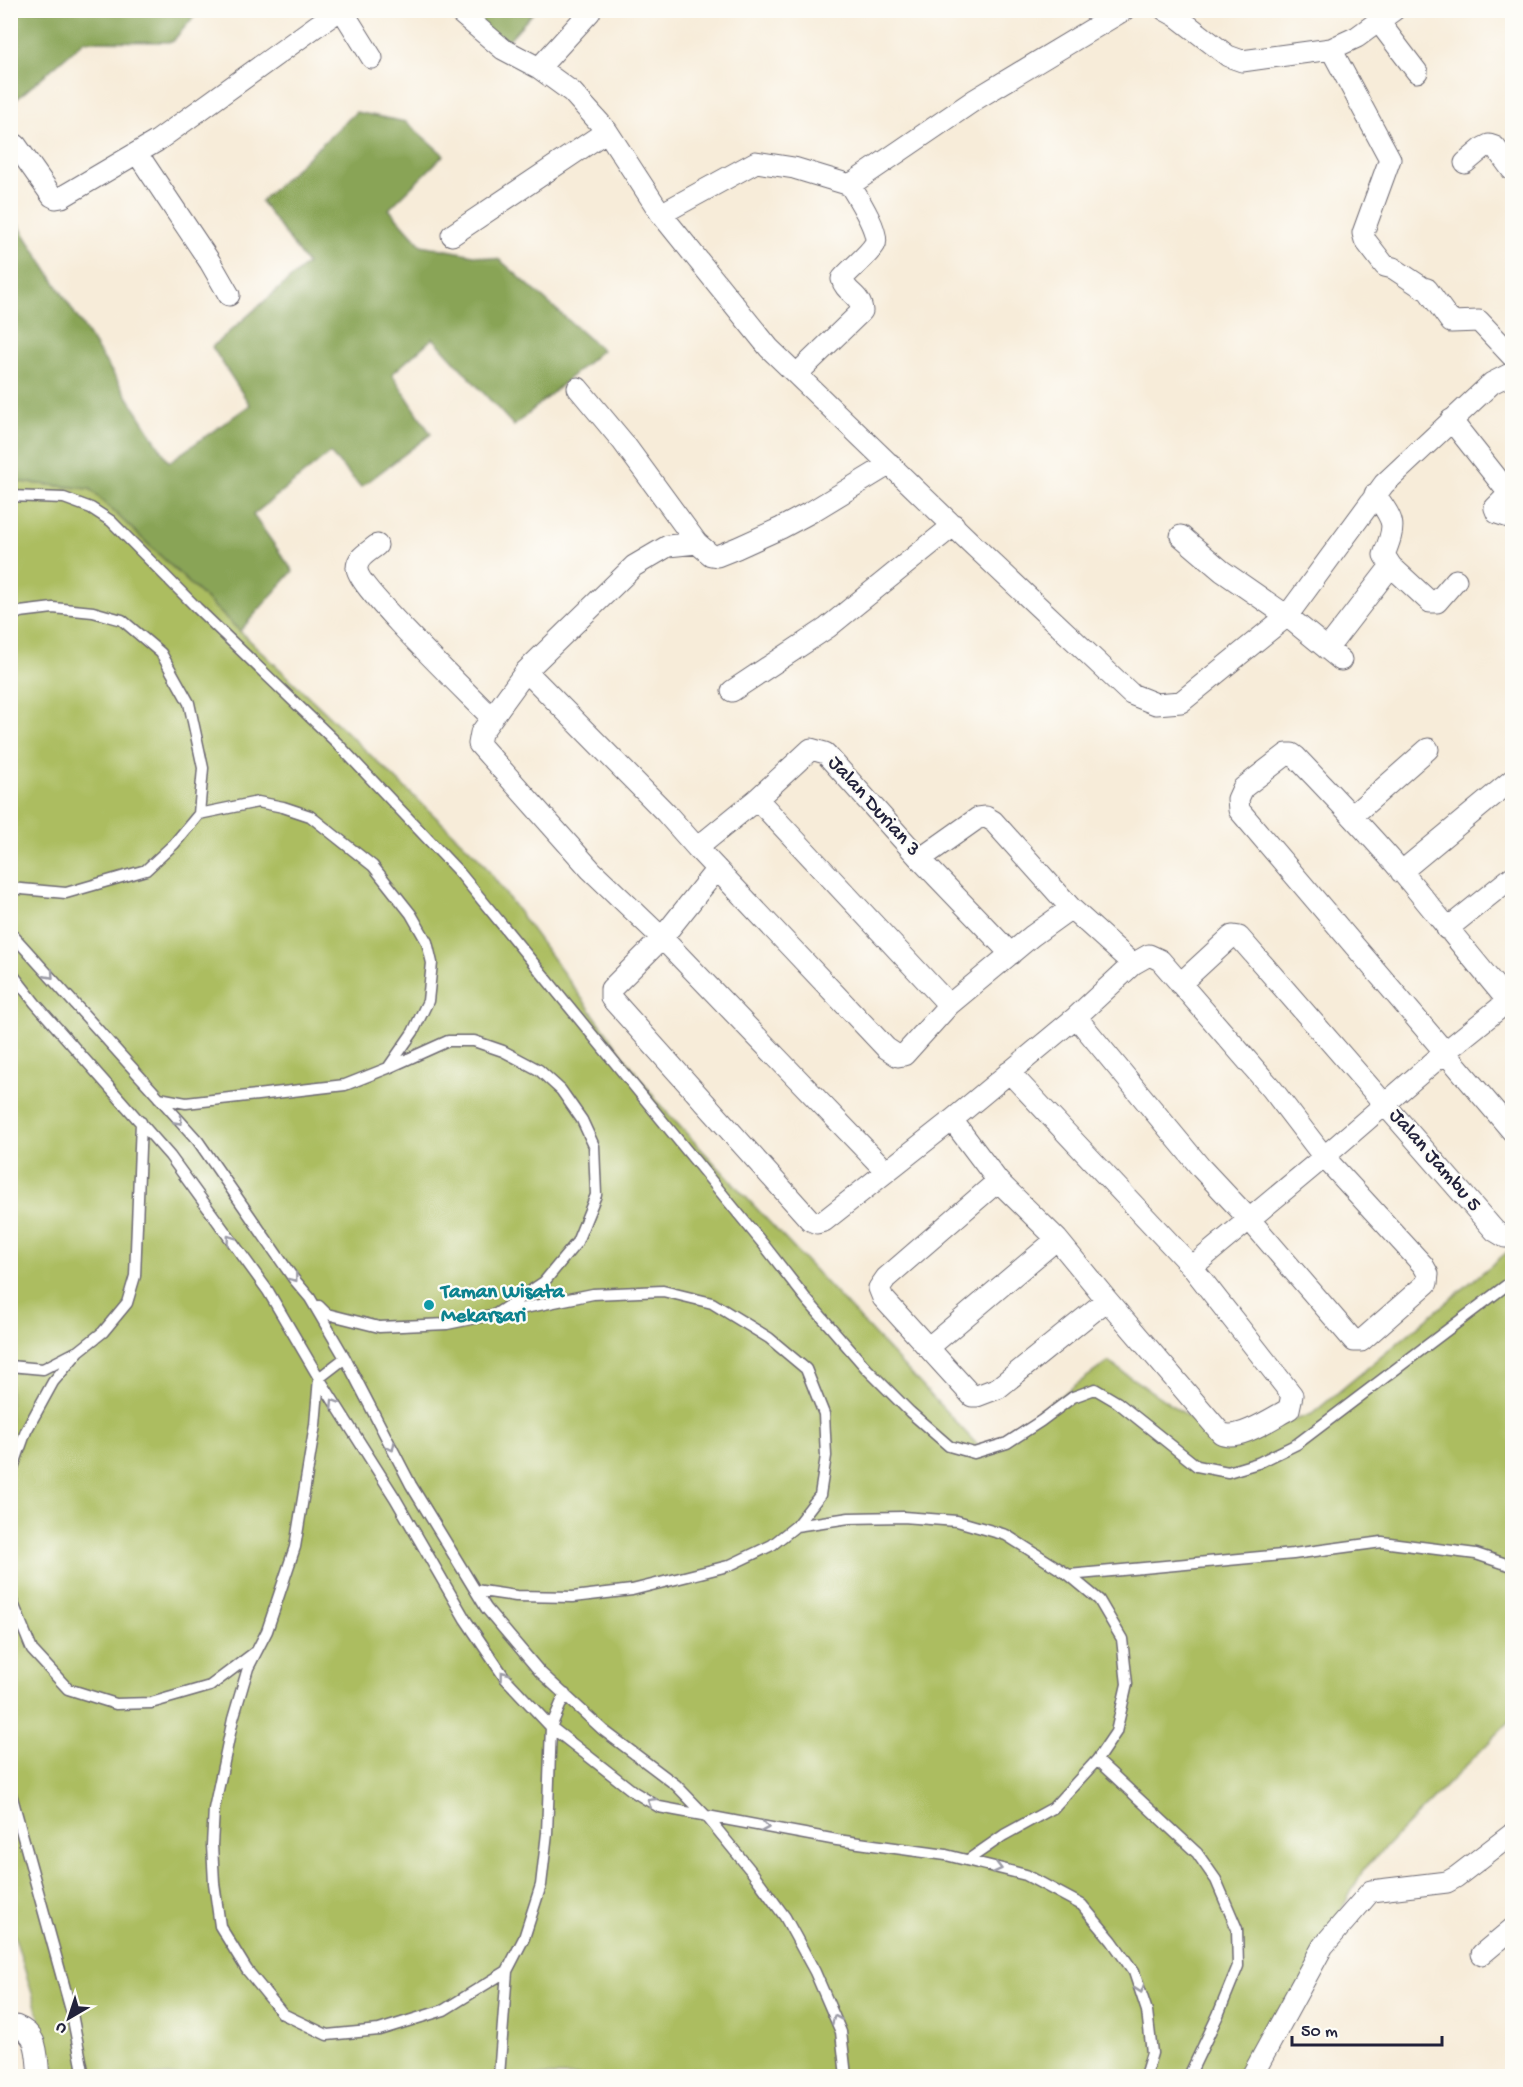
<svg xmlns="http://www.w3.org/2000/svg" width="1523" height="2087" viewBox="0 0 1523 2087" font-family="'Gochi Hand',sans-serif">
	<rect width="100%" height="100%" fill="#fdfcf7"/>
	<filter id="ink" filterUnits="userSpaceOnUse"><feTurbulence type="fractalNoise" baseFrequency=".0167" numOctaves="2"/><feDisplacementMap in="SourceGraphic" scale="12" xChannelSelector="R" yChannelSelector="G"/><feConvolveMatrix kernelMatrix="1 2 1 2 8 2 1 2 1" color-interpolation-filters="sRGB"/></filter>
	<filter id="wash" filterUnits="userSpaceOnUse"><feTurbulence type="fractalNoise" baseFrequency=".008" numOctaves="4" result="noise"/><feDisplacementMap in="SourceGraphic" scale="24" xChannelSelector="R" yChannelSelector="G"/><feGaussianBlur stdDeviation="1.35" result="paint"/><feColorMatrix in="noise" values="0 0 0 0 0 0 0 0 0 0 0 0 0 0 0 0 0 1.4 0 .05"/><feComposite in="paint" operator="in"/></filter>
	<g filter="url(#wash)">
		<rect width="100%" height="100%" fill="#f7ecd9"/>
		<path fill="#acbd60" stroke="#67704e" stroke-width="1.5" d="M10 481 90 489 480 859 659 1104 983 1451 1108 1362 1227 1443 1312 1414 1512 1248V1719L1363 1870 1252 2076H57L10 1921Z"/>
		<path fill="#89a456" stroke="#566348" stroke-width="1.5" d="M11 10H199V11L172 42 84 41 11 104Z
			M452 11H535L502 47Z
			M356 112 406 122 444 155 389 209 421 245 500 260 602 350 514 426 433 338 392 374 431 434 361 487 330 453 253 515 293 571 240 631 90 489 11 481V213L169 462 250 405 212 347 307 264 261 201Z"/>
	</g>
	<g filter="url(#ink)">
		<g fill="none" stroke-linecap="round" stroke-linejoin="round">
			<defs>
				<path id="service" d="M10 496 64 498 91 508 111 521 197 608 337 743 459 872 764 1245 807 1300 866 1368 910 1412 949 1446 974 1453 1007 1443 1041 1421 1073 1397 1095 1389 1117 1402 1197 1466 1228 1472 1258 1463 1297 1444 1512 1281
					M10 617 20 612 53 608 93 612 122 620 161 653 189 703 203 768 199 814 174 844 146 870 66 893 10 888
					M10 932 198 1141 293 1278 310 1298 345 1358 411 1485 486 1608 540 1672 603 1730 676 1785 707 1817 752 1872 785 1917 815 1972 841 2032 846 2076
					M10 971 35 1003 170 1156 268 1291 319 1378 395 1498 465 1619 505 1678 551 1727 634 1792 659 1807 837 1840 946 1855 1026 1875 1082 1905 1112 1941 1134 1972 1147 2011 1152 2053 1145 2076
					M159 1098 186 1103 345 1085 388 1068 413 1032 428 1001 432 963 427 942 411 914 373 866 310 816 283 807 258 802 199 814
					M319 1306 327 1314 379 1327 447 1324 496 1314 544 1282 577 1242 596 1195 594 1146 582 1120 561 1090 539 1070 503 1051 474 1041H448L388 1068
					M345 1358 319 1378 315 1425 295 1547 267 1631 248 1668 233 1719 214 1809 212 1845 214 1883 220 1926 247 1970 283 2014 327 2035 379 2030 444 2010 507 1971
					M10 1366 43 1369 76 1352
					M10 1476 26 1431 53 1382 79 1351 103 1332 127 1303 135 1276 141 1122
					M796 1526 849 1518 903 1517 957 1521 1006 1535 1069 1575 1099 1600 1122 1639 1127 1684 1116 1732 1097 1760 1053 1808 1004 1835 968 1860
					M1069 1575 1293 1554 1382 1542 1476 1554 1512 1566
					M475 1590 516 1596 573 1597 632 1590 728 1566 772 1545 796 1526 820 1495 826 1456 824 1414 806 1369 769 1338 712 1303 663 1291 593 1294 496 1314
					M10 1596 32 1650 68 1689 116 1704 151 1703 210 1686 254 1653
					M1097 1760 1197 1853 1216 1880 1237 1929 1238 1966 1218 2015 1189 2076
					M10 1790 72 2014 84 2076
					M499 2076 507 1971 524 1938 541 1885 547 1833 551 1727 565 1694"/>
				<path id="minor" d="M342 10 372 58
					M457 10 503 49 539 68 572 92 607 131 661 214 769 348 971 543 1131 694 1156 704 1181 702 1287 616 1384 484 1492 383 1512 373
					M1165 10 1176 16 1228 56 1242 61 1331 49 1357 37 1394 10
					M1379 22 1417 72
					M1331 49 1390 159 1363 233 1365 240 1385 266 1393 268 1423 288 1427 289 1451 322 1479 321 1512 356
					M539 68 590 12
					M16 145 52 196 56 198 62 197 157 141 315 27 340 10
					M137 153 210 262 229 295
					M1465 163 1483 148 1489 145 1495 147 1512 170
					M661 214 756 162 794 168 850 185 976 99 1124 10
					M452 235 607 131
					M797 374 862 311C861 294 845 293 842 279 852 267 867 257 875 244 881 234 856 195 850 185
					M578 388 623 442 697 543 711 555 717 556 737 548 781 528 811 512 890 464
					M1451 420 1508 492V495L1495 508 1497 513 1512 518
					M1181 536 1222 571 1287 616 1341 660
					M697 543 668 546 634 566 526 671 481 733 479 744 591 870 662 938 886 1171
					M377 545C369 552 357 557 357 568 356 586 473 698 492 718
					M1391 566 1430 602H1437L1456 580
					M1327 649 1391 566 1384 555C1397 522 1394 522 1375 494
					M526 671 666 813 697 848 886 1048 898 1056 904 1055 949 1005 1032 936 1071 908
					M732 691 827 628 954 525
					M757 799 949 1005
					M1352 816 1428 749
					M697 848 757 799 811 749 825 753 920 859 1011 954
					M920 859 978 818 986 817 993 821 1071 908 1133 964
					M717 869 662 938 611 989V998L810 1220 817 1223 824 1221 952 1120 1076 1017 1133 964 1149 955 1160 960 1272 1089 1324 1157 1423 1265 1428 1274 1427 1283 1361 1341H1354L1249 1219 1201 1168 1076 1017
					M1401 872 1512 780
					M1447 929 1512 877
					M1180 984 1232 936 1239 937 1495 1231 1505 1237 1512 1236
					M1512 1006C1475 962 1439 917 1402 872 1368 832 1332 795 1296 757L1292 754H1287L1243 788 1238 799 1239 810 1512 1131
					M952 1120 998 1181 1057 1239 1107 1300 1221 1433C1238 1442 1272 1418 1289 1409L1292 1395 1192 1267 1009 1072
					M998 1181 886 1278 879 1288 883 1298 972 1396H977L998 1388 1107 1300
					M1192 1267 1324 1157 1445 1052 1512 998
					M928 1348 1057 1239
					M1482 1954 1512 1929
					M10 2031 16 2026C40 2035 36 2055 39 2076
					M1252 2076 1323 1946 1371 1891 1447 1882 1456 1877 1512 1834"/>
			</defs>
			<use href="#service" stroke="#6d6972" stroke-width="13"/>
			<use href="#minor" stroke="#6d6972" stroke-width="23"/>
			<use href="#service" stroke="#fff" stroke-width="10"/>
			<use href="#minor" stroke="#fff" stroke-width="21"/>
		</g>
		<defs><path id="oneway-chevron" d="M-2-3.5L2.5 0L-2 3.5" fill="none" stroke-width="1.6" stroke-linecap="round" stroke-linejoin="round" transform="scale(1.5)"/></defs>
		<g stroke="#9c9ca7">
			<use href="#oneway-chevron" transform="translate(50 975) rotate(48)"/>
			<use href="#oneway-chevron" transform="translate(179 1121) rotate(48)"/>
			<use href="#oneway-chevron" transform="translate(230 1239) rotate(-126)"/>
			<use href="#oneway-chevron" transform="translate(294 1278) rotate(52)"/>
			<use href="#oneway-chevron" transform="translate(334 1403) rotate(-122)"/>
			<use href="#oneway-chevron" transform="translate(391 1447) rotate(63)"/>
			<use href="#oneway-chevron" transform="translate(504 1675) rotate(-127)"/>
			<use href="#oneway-chevron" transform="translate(651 1802) rotate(-149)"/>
			<use href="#oneway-chevron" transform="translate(765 1827) rotate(10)"/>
			<use href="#oneway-chevron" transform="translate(998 1868) rotate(14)"/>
			<use href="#oneway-chevron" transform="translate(1140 1989) rotate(71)"/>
			<use href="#oneway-chevron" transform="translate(836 2019) rotate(-114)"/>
		</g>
	</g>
	<circle fill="#0f9aa8" stroke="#fdfcf7" stroke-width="2" cx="429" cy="1305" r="6"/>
	<g text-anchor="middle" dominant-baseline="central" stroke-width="4.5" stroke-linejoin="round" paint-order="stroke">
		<g font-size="21" fill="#22223b" stroke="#fdfcf7">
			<text transform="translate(873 807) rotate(48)">Jalan Durian 3</text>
			<text transform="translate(1434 1161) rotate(49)">Jalan Jambu 5</text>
		</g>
		<g font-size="21" font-weight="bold" fill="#0d838f" stroke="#fdfcf7" text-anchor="start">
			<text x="441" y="1293">Taman Wisata<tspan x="441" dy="24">Mekarsari</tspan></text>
		</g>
	</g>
	<rect width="1523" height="2087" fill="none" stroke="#fdfcf7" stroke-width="36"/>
	<g transform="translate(69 2018) rotate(219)" stroke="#fdfcf7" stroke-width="4.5" paint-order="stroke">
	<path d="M0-4.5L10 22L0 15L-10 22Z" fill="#22223b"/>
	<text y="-9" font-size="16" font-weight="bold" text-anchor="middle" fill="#22223b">U</text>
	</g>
	<path d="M1292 2036v9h150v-9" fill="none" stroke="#22223b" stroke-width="3"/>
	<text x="1301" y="2036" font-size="18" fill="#22223b" stroke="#fdfcf7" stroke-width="4.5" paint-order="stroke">50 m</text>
</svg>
